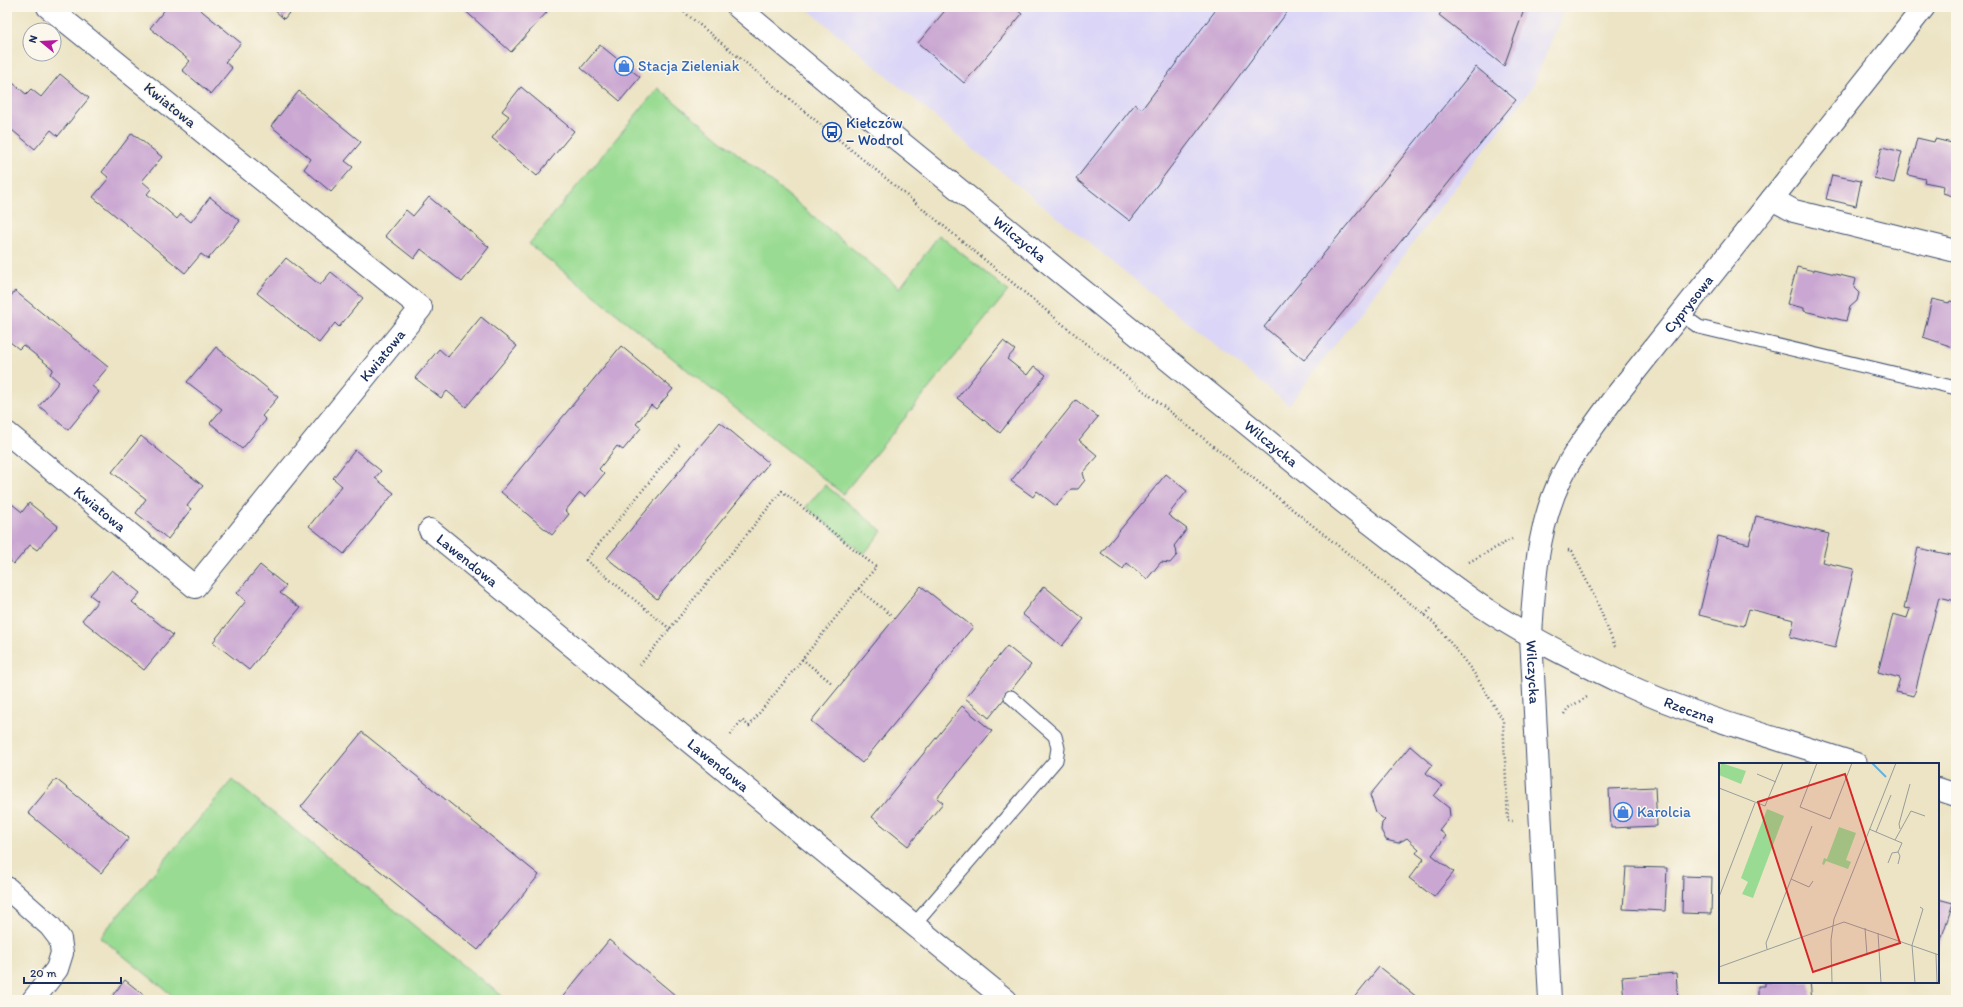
<svg xmlns="http://www.w3.org/2000/svg" width="1963" height="1007" viewBox="0 0 1963 1007" font-family="Itim,sans-serif">
	<rect width="100%" height="100%" fill="#fbf7ec"/>
	<filter id="ink" filterUnits="userSpaceOnUse"><feTurbulence type="fractalNoise" baseFrequency=".025" numOctaves="2"/><feDisplacementMap in="SourceGraphic" scale="8" xChannelSelector="R" yChannelSelector="G"/><feConvolveMatrix kernelMatrix="1 2 1 2 8 2 1 2 1" color-interpolation-filters="sRGB"/></filter>
	<filter id="wash" filterUnits="userSpaceOnUse"><feTurbulence type="fractalNoise" baseFrequency=".012" numOctaves="4" result="noise"/><feDisplacementMap in="SourceGraphic" scale="16" xChannelSelector="R" yChannelSelector="G"/><feGaussianBlur stdDeviation="0.9" result="paint"/><feColorMatrix in="noise" values="0 0 0 0 0 0 0 0 0 0 0 0 0 0 0 0 0 1.4 0 .05"/><feComposite in="paint" operator="in"/></filter>
	<g filter="url(#wash)">
		<rect width="100%" height="100%" fill="#ece4c4"/>
		<path fill="#dbd6f7" d="M805 7H1565L1533 86 1289 405 972 148Z"/>
		<path fill="#99db92" stroke="#5a8578" d="M658 88 900 288 939 235 1008 291 843 494 529 244Z
			M825 485 882 531 864 554 806 507Z
			M232 780 507 1000H178L100 937Z"/>
		<g id="blocks">
			<path fill="#caa7d2" d="M167 7H197L241 43 225 62 232 68 211 94 182 70 190 61 150 28Z
				M271 7H294L284 19Z
				M461 7H542L547 12 511 52Z
				M948 7H1013L1022 14 964 83 918 43Z
				M1218 7H1291L1130 221 1076 179 1135 104 1142 109Z
				M1445 7H1525L1504 66 1439 15Z
				M600 45 640 77 620 101 581 68Z
				M1476 67 1516 100 1304 360 1264 327Z
				M60 74 89 98 58 136 51 130 35 149 7 126V78L26 94 31 89 41 97Z
				M521 87 574 131 537 176 492 138 509 116 502 111Z
				M299 91 361 142 345 161 353 167 331 192 304 169 311 159 271 126Z
				M132 133 162 157 142 181 151 189 147 194 162 206 177 219 181 214 191 222 210 197 240 221 208 259 201 254 185 273 93 197 109 178 102 172Z
				M1917 138 1934 142 1935 139 1956 144V197L1943 193 1944 186 1924 182 1925 179 1908 175Z
				M1882 147 1902 152 1894 183 1874 178Z
				M1832 175 1861 181 1856 206 1826 199Z
				M429 197 489 247 462 282 421 249 414 259 385 236 406 210 413 216Z
				M286 258 320 285 331 272 363 298 339 327 335 323 319 343 257 293Z
				M1797 267 1814 271V269L1856 279 1854 288 1859 293 1857 301 1850 307 1846 321 1804 311V308L1787 304Z
				M15 291 108 367 92 386 99 392 68 430 39 406 59 382 50 374 53 369 23 345 19 349 10 342 7 345V301Z
				M1932 299 1949 303 1950 301 1956 302V348L1923 337Z
				M481 317 517 346 466 407 447 391 441 398 415 378 439 349 448 357Z
				M1003 341 1015 350 1007 359 1027 375 1034 366 1046 375 1000 433 957 398Z
				M621 346 673 389 656 409 651 405 636 424 641 428 623 450 617 446 599 469 604 474 585 497 580 493 565 511 569 514 552 535 501 492Z
				M216 347 278 397 262 416 266 420 242 449 210 423 222 409 187 382Z
				M1076 400 1098 417 1079 440 1098 456 1083 473 1085 480 1078 489H1071L1056 506 1037 491 1033 497 1011 481Z
				M720 422 769 463 657 599 607 558Z
				M141 436 203 486 187 506 191 509 168 539 136 513 146 499 112 472Z
				M355 450 381 471 375 478 394 493 344 554 309 526 342 486 333 478Z
				M1166 474 1187 491 1168 515 1187 529 1174 546 1176 548 1177 555 1170 563 1161 562 1147 579 1127 563 1123 569 1101 553Z
				M7 500 22 512 29 503 58 526 37 550 30 545 14 564 7 558Z
				M1756 516 1829 534 1822 562 1854 569 1835 648 1790 637 1794 620 1749 609 1744 626 1699 615 1718 536 1749 544Z
				M1918 548 1956 556V601L1939 597 1914 696 1896 692 1900 678 1878 672 1893 614 1907 618 1910 609 1904 608Z
				M260 565 286 586 280 593 300 608 249 670 213 642 246 601 237 593Z
				M112 570 140 593 132 602 173 635 144 670 82 620 98 601 90 595Z
				M921 586 973 627 862 763 811 721Z
				M1044 586 1084 619 1062 646 1022 614Z
				M1007 646 1031 665 989 718 965 698Z
				M962 706 992 731 937 798 943 803 908 846 872 817Z
				M362 732 539 875 478 950 301 807Z
				M1410 746 1432 765 1426 773 1442 786 1434 796 1449 808 1450 816 1439 830 1446 836 1432 855 1454 872 1434 897 1409 878 1424 859 1416 853 1419 849 1407 838 1398 843 1386 840 1381 830 1382 823 1385 820 1376 813 1370 795Z
				M56 779 129 838 101 873 28 813Z
				M1655 787 1657 826 1611 828 1609 789Z
				M1626 867 1667 868 1665 911 1623 909Z
				M1683 876 1712 877 1711 914 1682 913Z
				M1938 899 1953 903 1938 949Z
				M609 940 681 1000H560Z
				M1379 967 1413 994 1420 1000H1352Z
				M1676 973 1678 1000H1624L1622 977Z
				M125 980 150 1000H109Z
				M1765 982H1810L1812 1000H1758V986H1765Z"/>
		</g>
	</g>
	<g filter="url(#ink)">
		<use href="#blocks" fill-opacity="0" stroke="#3a4a6d" stroke-width="1"/>
		<g fill="none" stroke-linecap="round" stroke-linejoin="round">
			<defs>
				<path id="service" d="M1682 315 1699 327 1956 388
					M914 925 1056 760 1058 748 1055 736 1011 697"/>
				<g id="minor">
					<path d="M1772 199 1794 211 1956 251"/>
					<path id="s1" d="M7 433 195 587 421 308 48 7"/>
					<path id="s2" d="M430 530 1006 1000"/>
					<path id="s3" d="M1531 636C1534 582 1537 528 1561 478 1574 451 1594 426 1611 402L1924 7"/>
					<path d="M7 888 50 926 60 939 62 953 57 969 33 1000"/>
				</g>
				<g id="tertiary">
					<path id="s4" d="M738 7 855 105 1323 486C1374 526 1425 567 1478 604 1522 634 1572 659 1620 682 1695 717 1777 738 1856 764"/>
					<path id="s5" d="M1531 636 1550 1000"/>
					<path d="M1938 789 1956 795"/>
				</g>
			</defs>
			<use href="#service" stroke="#3a4a6d" stroke-width="15"/>
			<use href="#minor" stroke="#3a4a6d" stroke-width="24"/>
			<use href="#tertiary" stroke="#3a4a6d" stroke-width="24"/>
			<path stroke="#3a4a6d" stroke-width="2.5" stroke-dasharray="1 3" stroke-linecap="butt" d="M678 7 1139 387 1425 615 1438 627 1474 673 1503 720 1508 821H1513
				M1568 550 1572 551 1597 602 1616 649
				M1469 562 1512 539
				M858 589 891 615
				M1425 615 1433 606
				M670 629 586 560 681 443
				M802 659 833 684
				M640 665 782 491 876 567 749 726 742 720 729 737
				M1564 714 1568 708 1587 697"/>
			<use href="#service" stroke="#fff" stroke-width="13"/>
			<use href="#minor" stroke="#fff" stroke-width="22"/>
			<use href="#tertiary" stroke="#fff" stroke-width="22"/>
		</g>
	</g>
	<defs>
		<symbol id="shop-ring" viewBox="-11 -11 22 22"><circle r="9.5" fill="#fbf7ec" stroke="#3f7fe0" stroke-width="1.5"/><path d="M-5-2.5h2.3a2.7 3.5 0 0 1 5.4 0H5L5.5 6h-11ZM-1.5-2.5h3a1.5 2.3 0 0 0-3 0Z" fill="#3f7fe0"/></symbol>
		<symbol id="bus-ring" viewBox="-11 -11 22 22"><circle r="9.5" fill="#fbf7ec" stroke="#1a4fb4" stroke-width="1.5"/><path d="M-5-6H5V4H4V6H2V4H-2V6H-4V4H-5ZM-3.5-4V0h7V-4ZM-3.5 1.2v1.5H-2V1.2ZM2 1.2v1.5H3.5V1.2Z" fill="#1a4fb4"/></symbol>
	</defs>
	<g fill-rule="evenodd">
		<use href="#shop-ring" x="613" y="55" width="22" height="22"/>
		<use href="#bus-ring" x="821" y="121" width="22" height="22"/>
		<use href="#shop-ring" x="1612" y="801" width="22" height="22"/>
	</g>
	<g text-anchor="middle" dominant-baseline="central" stroke-width="3" stroke-linejoin="round" paint-order="stroke">
		<g font-size="15" fill="#366cbe" stroke="#fbf7ec" text-anchor="start">
			<text x="638" y="66">Stacja Zieleniak</text>
			<text x="1637" y="812">Karolcia</text>
		</g>
		<g font-size="15" fill="#1b2f5e" stroke="#fbf7ec">
			<text transform="translate(170 105) rotate(39)">Kwiatowa</text>
			<text stroke="none"><textPath href="#s4" startOffset="365">Wilczycka</textPath></text>
			<text stroke="none"><textPath href="#s3" startOffset="378">Cyprysowa</textPath></text>
			<text stroke="none"><textPath href="#s1" startOffset="541">Kwiatowa</textPath></text>
			<text stroke="none"><textPath href="#s4" startOffset="689">Wilczycka</textPath></text>
			<text stroke="none"><textPath href="#s1" startOffset="120">Kwiatowa</textPath></text>
			<text stroke="none"><textPath href="#s2" startOffset="48">Lawendowa</textPath></text>
			<text stroke="none"><textPath href="#s5" startOffset="36">Wilczycka</textPath></text>
			<text stroke="none"><textPath href="#s4" startOffset="1188">Rzeczna</textPath></text>
			<text stroke="none"><textPath href="#s2" startOffset="372">Lawendowa</textPath></text>
		</g>
		<g font-size="15" fill="#164399" stroke="#fbf7ec" text-anchor="start">
			<text x="846" y="123">Kiełczów<tspan x="846" dy="17">– Wodrol</tspan></text>
		</g>
	</g>
	<g transform="translate(1719 763)">
		<rect width="220" height="220" fill="#ece4c4"/>
		<path d="M2 0 27 8 22 21 0 12ZM48 46 65 53 34 135 23 131 29 119 22 115ZM120 64 137 70 127 97 132 99 129 106 107 98 105 102 103 101 105 95 108 96Z" fill="#99db92"/>
		<path fill="none" stroke="#64b0dd" stroke-width="2" d="M153 0 167 14"/>
		<path fill="none" stroke="#989c9b" stroke-width="1" d="M98 0 81 44 111 56 133 0M38 11 57 19M0 25 46 43 64 0M150 66 183 80 179 89 173 90 169 100M181 66 180 61 191 21M157 69 172 32M176 77 192 48 206 53M179 89 181 93 179 101M72 116 90 124 94 118M0 134 36 40M146 165 148 192M159 170 162 220M48 186 47 180 93 63M217 191 218 220M0 204 125 159 220 192M113 220 112 177 115 156 177 0M196 220 193 182 204 146 201 144"/>
		<path fill="#d62828" fill-opacity="0.15" stroke="#d62828" stroke-width="2" d="M126 11 181 180 94 209 39 39Z"/>
		<rect width="220" height="220" fill="none" stroke="#1b2f5e" stroke-width="2"/>
	</g>
	<rect width="1963" height="1007" fill="none" stroke="#fbf7ec" stroke-width="24"/>
	<g transform="translate(42 42) rotate(288)"><circle r="19" fill="#fbf7ec" stroke="#a1a7b3"/>
	<path d="M0-3L7 15L0 10L-7 15Z" fill="#b5179e"/>
	<text y="-6" font-size="11" font-weight="bold" text-anchor="middle" fill="#1b2f5e">N</text>
	</g>
	<path d="M24 977v6h97v-6" fill="none" stroke="#1b2f5e" stroke-width="2"/>
	<text x="30" y="977" font-size="12" fill="#1b2f5e" stroke="#fbf7ec" stroke-width="3" paint-order="stroke">20 m</text>
</svg>
